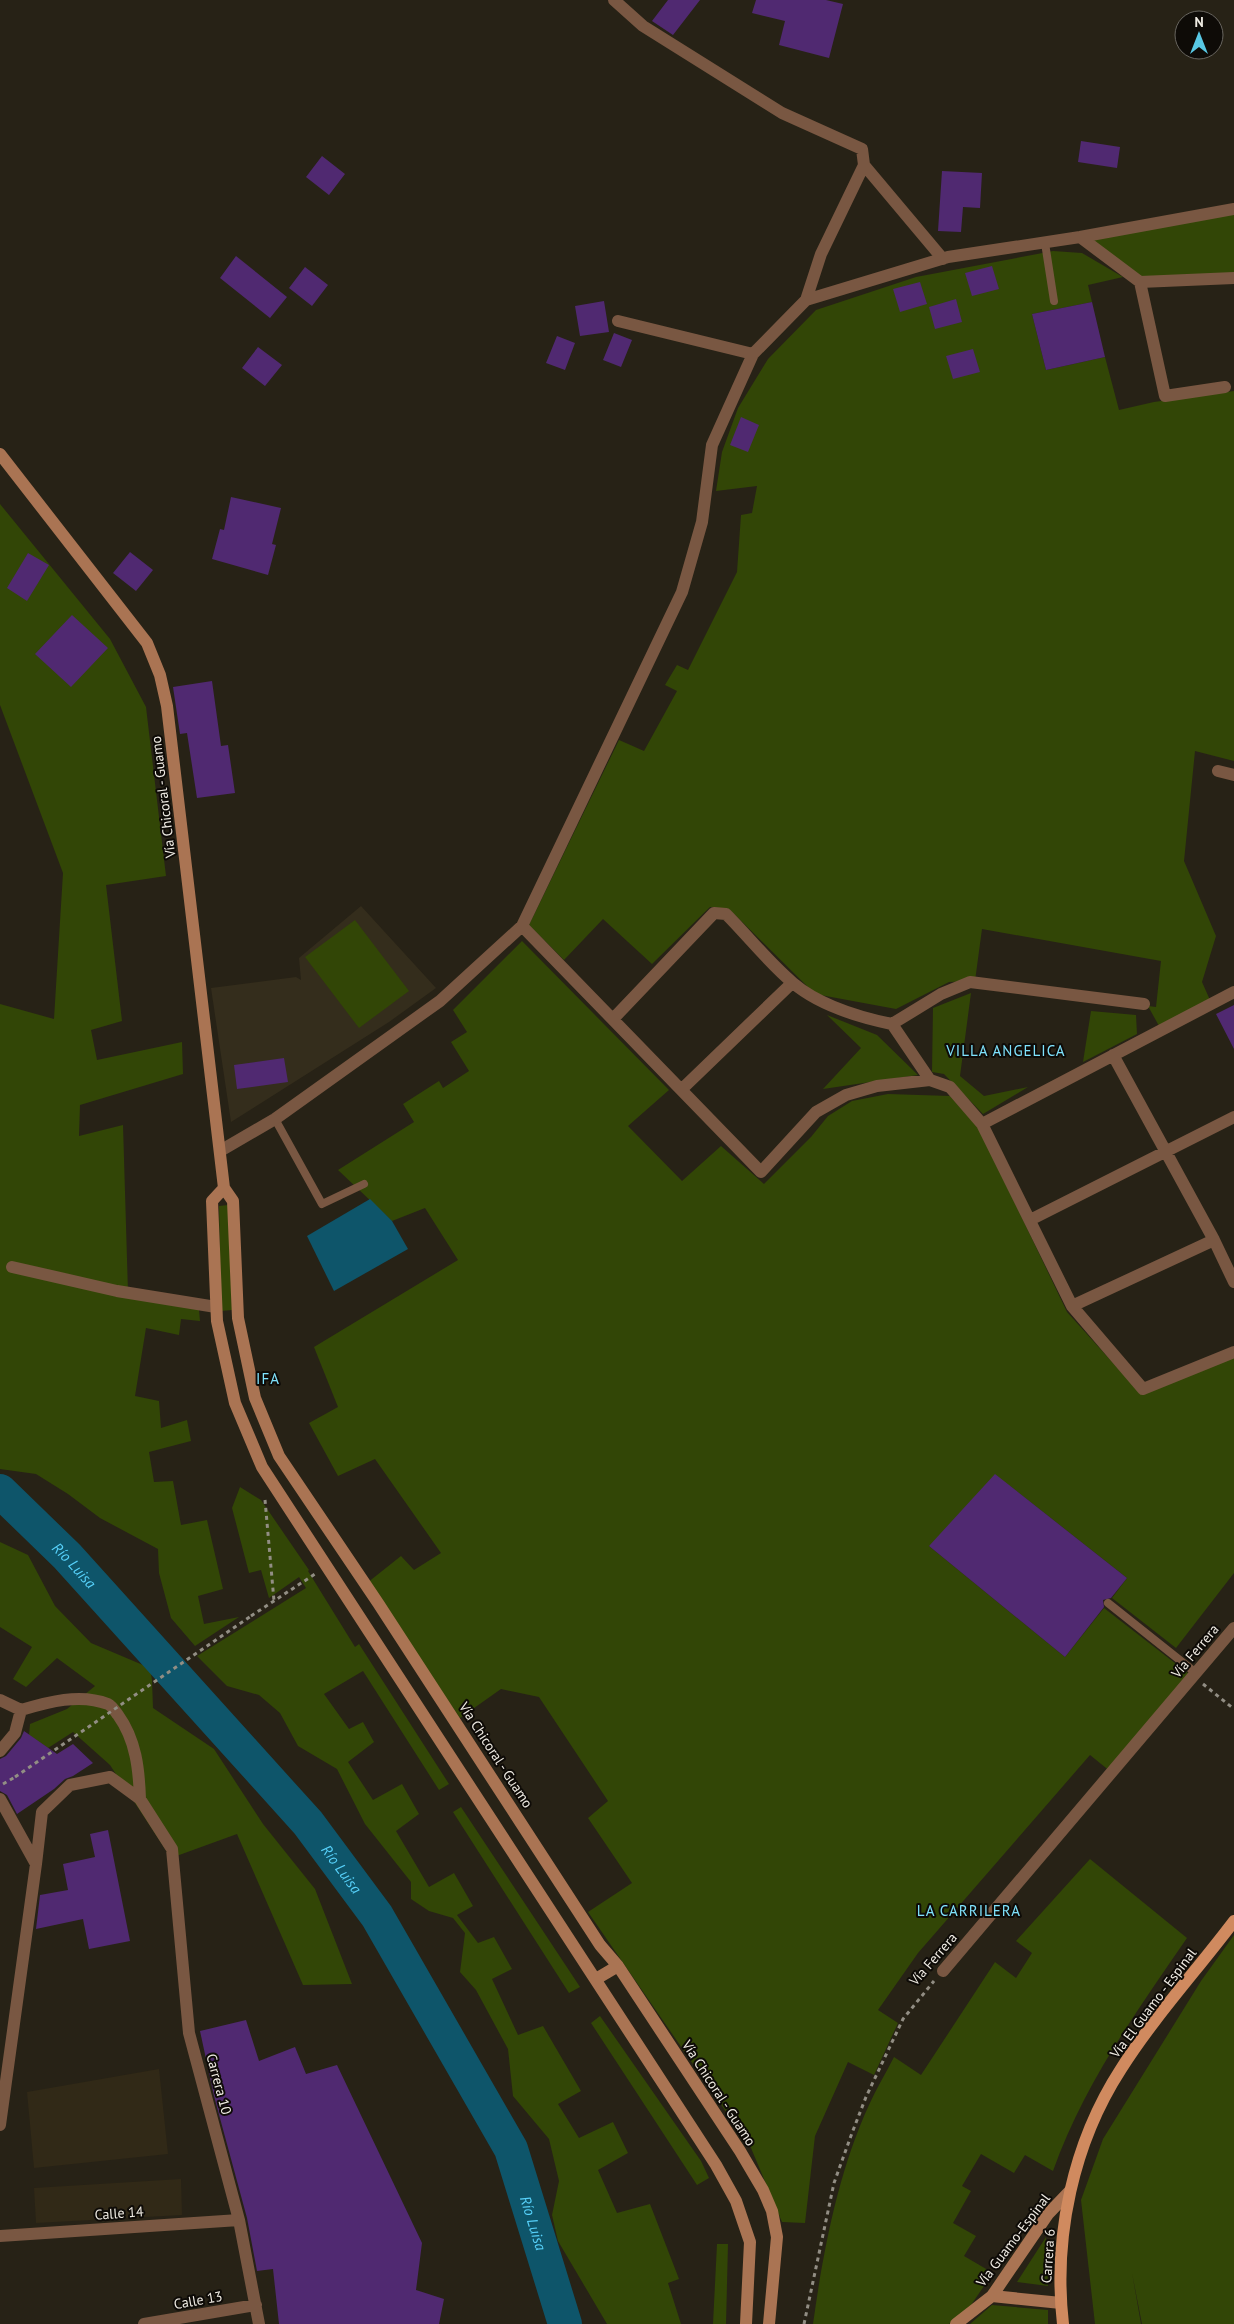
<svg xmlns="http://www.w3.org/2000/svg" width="1234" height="2324" viewBox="0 0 1234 2324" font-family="'PT Sans',sans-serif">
	<rect width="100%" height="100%" fill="#272216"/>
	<path fill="#312917" d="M159 2069 168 2154 34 2168 27 2092Z
		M181 2179 182 2215 36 2223 34 2188Z"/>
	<path fill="#342d1c" d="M361 906 436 988 389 1022 231 1122 211 988 296 977 301 980 299 958Z"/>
	<path fill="#324606" d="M1234 212V274L1142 278 1089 239Z
		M1053 251 1082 253 1123 277 1088 285 1092 302 1032 314 1046 370 1105 357 1119 410 1154 402 1234 391V761L1195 751 1184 861 1216 936 1202 982 1210 1000 1159 1026 1148 1006 1156 1007 1161 961 982 929 975 981 949 982 896 1009 815 994 729 909 710 907 652 964 603 919 564 960 529 925 619 740 644 751 677 691 665 685 677 665 688 670 737 572 741 515 752 513 757 486 716 491 722 452 738 408 768 359 816 310 916 277Z
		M0 504 110 639 146 707 166 876 106 885 122 1021 91 1030 97 1060 182 1042 183 1074 80 1105 79 1136 123 1125 128 1292 198 1299 200 1321 181 1319 179 1335 146 1328 135 1396 159 1401 161 1428 187 1420 191 1441 149 1452 154 1482 173 1481 181 1525 207 1520 223 1589 198 1596 204 1624 239 1617 195 1646 171 1618 159 1573 158 1549 100 1518 68 1494 36 1474 0 1469V1004L54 1019 63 873 0 705Z
		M355 920 409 991 359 1028 305 957Z
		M522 941 669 1090 628 1126 682 1181 721 1146 764 1184 811 1137 828 1116 852 1101 888 1094 950 1096 980 1130 1067 1312 1141 1394 1234 1356V1573L1176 1648 1112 1598 1127 1578 1010 1486 929 1546 1065 1657 1104 1608 1189 1674 1111 1772 1090 1755 918 1953 878 2010 898 2023 874 2075 848 2062 815 2136 805 2223 782 2222 751 2148 588 1912 632 1883 588 1818 608 1801 539 1697 501 1689 460 1718 367 1583 401 1556 414 1570 441 1553 375 1459 338 1476 309 1423 338 1407 314 1347 458 1260 425 1208 392 1221 338 1170 414 1122 403 1104 439 1081 443 1088 469 1071 451 1042 467 1032 453 1010Z
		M971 993 960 1076 984 1096 1028 1087 983 1114 944 1074 932 1072 933 1008Z
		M1091 1011 1136 1015 1137 1034 1083 1062Z
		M827 1015 877 1035 918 1075 823 1089 861 1048Z
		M228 1205 232 1310 221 1311 219 1206Z
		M240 1487 261 1500 309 1570 308 1571 355 1647 359 1644 449 1784 439 1790 363 1671 324 1694 349 1729 363 1722 374 1742 348 1762 373 1800 402 1784 419 1814 396 1831 429 1887 454 1873 473 1906 457 1915 478 1943 494 1937 512 1969 492 1979 518 2035 543 2026 581 2091 558 2104 579 2138 613 2122 628 2153 598 2170 617 2213 650 2204 679 2279 668 2283 681 2324H607L558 2241 552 2215 559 2181 549 2139 513 2096 508 2049 476 1990 460 1972 465 1933 453 1918 429 1911 411 1899V1882L365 1824 337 1769 298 1746 280 1713 259 1695 227 1686 197 1656 306 1588 299 1577 269 1598 261 1570 249 1573 232 1508Z
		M0 1542 28 1555 55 1606 91 1643 150 1668 152 1680 153 1708 214 1749 263 1824 315 1889 352 1984 303 1985 237 1834 171 1858 110 1765 73 1732 48 1748 29 1735 30 1724 67 1709 95 1686 57 1658 26 1687 13 1679 32 1647 0 1627Z
		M461 1807 580 1987 569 1993 453 1812Z
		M1090 1859 1187 1938C1136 2012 1083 2086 1053 2171L1025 2155 1014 2173 981 2154 962 2186 971 2191 953 2223 976 2236 964 2256 993 2273 971 2305 949 2324H813C823 2252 838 2172 869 2105 876 2089 886 2073 894 2057L921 2075 995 1962 1016 1978 1032 1953 1016 1941Z
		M1234 1935V2324H1142L1132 2273 1141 2324H1095L1081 2200 1103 2139 1201 1981Z
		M600 2016 701 2161 709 2178 697 2185 591 2023Z
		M1046 2237 1048 2286 1017 2282Z
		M717 2244H728L726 2324H713Z
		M992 2305 1048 2310V2324H970Z"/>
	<path fill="#0e556a" d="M370 1199 392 1221 408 1249 334 1291 307 1236Z"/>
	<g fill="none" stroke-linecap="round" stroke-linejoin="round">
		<path stroke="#0e556a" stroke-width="34" id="s1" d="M0 1491 67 1556 308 1823 377 1916 511 2149 565 2324"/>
	</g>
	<path fill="#502971" d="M668 0H700L673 35 652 21Z
		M756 0H826L843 4 829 58 779 45 785 21 752 13Z
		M1081 141 1120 147 1117 168 1078 162Z
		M322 156 345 174 329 195 306 177Z
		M942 171 982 173 980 208 963 207 961 232 938 231Z
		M236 256 287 297 270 318 220 278Z
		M992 266 999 289 972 296 965 273Z
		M305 267 328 285 312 306 289 288Z
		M920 282 927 304 900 312 893 289Z
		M956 299 962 322 935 329 929 307Z
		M604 301 609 332 580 336 575 306Z
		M1092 302 1105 357 1046 370 1032 314Z
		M614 333 632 340 621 367 603 360Z
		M557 336 575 343 565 370 546 363Z
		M258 347 282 365 265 386 242 368Z
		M973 349 980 372 953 379 946 356Z
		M741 417 759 425 748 452 730 445Z
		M231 497 281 508 272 544 276 545 268 575 212 559 220 529 224 530Z
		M130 552 153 570 136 591 113 573Z
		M28 553 49 565 27 601 7 588Z
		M72 615 108 648 71 687 35 654Z
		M212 681 221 746 228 745 235 793 197 798 187 733 180 734 173 687Z
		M1234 1005V1049L1216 1014Z
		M284 1058 288 1082 237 1089 234 1065Z
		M995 1474 1127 1578 1111 1598 1103 1600 1104 1607 1065 1657 929 1546Z
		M24 1731 57 1754 73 1744 93 1763 73 1776 65 1779 54 1789 17 1814 7 1795 0 1791V1759L6 1756 21 1738Z
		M108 1830 130 1941 89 1949 83 1919 36 1929 40 1895 68 1890 63 1864 95 1857 90 1834Z
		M246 2020 259 2061 295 2047 306 2074 337 2065 422 2243 416 2290 444 2299 439 2324H279L273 2269 257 2271 247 2218 214 2096 200 2031Z"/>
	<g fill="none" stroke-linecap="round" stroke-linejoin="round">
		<path stroke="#928e84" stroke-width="3" stroke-dasharray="4 4" stroke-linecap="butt" d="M265 1500 274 1601
			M251 1616 315 1574
			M1203 1684 1234 1709
			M3 1784 15 1777
			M804 2324 834 2183 852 2133 866 2097 903 2019 934 1981"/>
		<path stroke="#795742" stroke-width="8" d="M1045 243 1054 301
			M275 1119 322 1204 364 1184
			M1108 1603 1196 1673"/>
		<path stroke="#795742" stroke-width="12" d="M614 0 643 26 782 113 862 149 864 165 821 254 806 300
			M864 165 943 259
			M1080 237 1140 282 1234 278
			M1140 282 1165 396 1225 387
			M618 321 753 354
			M1218 771 1234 775
			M522 926 761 1172 816 1112 846 1095 877 1086 930 1080 950 1087 982 1124 1072 1306 1143 1389 1234 1352
			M614 1018 714 913 726 914C748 936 769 963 793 983 820 1006 858 1017 892 1024L930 1080
			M892 1024 941 994 970 982 1144 1004
			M1113 1055 1214 1240 1234 1282
			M682 1089 792 983
			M982 1124 1234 992
			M220 1151 275 1119 440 1001 522 926 682 592 702 522 712 445 753 354 806 300 948 257 1080 237 1234 209
			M1030 1220 1234 1117
			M12 1267 117 1291 216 1307
			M1072 1306 1214 1240
			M0 1700 21 1710
			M21 1710C48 1702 80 1693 108 1704 112 1706 115 1711 118 1715 136 1740 139 1769 140 1799
			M0 1751 15 1733 21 1710
			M0 1799 36 1864 0 2125
			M36 1864 42 1812 70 1785 110 1777 140 1799 172 1849 189 2033 239 2220 259 2324
			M943 1971 1234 1628
			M0 2236 239 2220
			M144 2324 256 2305"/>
		<path stroke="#aa7453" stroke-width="12" d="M0 454 147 643 160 675 167 706 224 1188 233 1201 238 1318 255 1398 279 1456 378 1603 600 1945 618 1966 740 2151 763 2190 772 2211 777 2237 769 2324
			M224 1188 212 1201 217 1321 235 1403 262 1467 716 2165 736 2201 750 2242 746 2324
			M596 1979 618 1966
			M992 2296 1061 2303
			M956 2324 992 2296 1048 2214 1070 2191"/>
		<path stroke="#d08a5f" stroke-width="12" d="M1063 2324C1053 2237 1073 2143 1121 2069 1154 2017 1197 1970 1234 1921"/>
		<path stroke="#928e84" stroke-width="3" stroke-dasharray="4 4" stroke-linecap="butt" d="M15 1777 251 1616"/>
	</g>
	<g text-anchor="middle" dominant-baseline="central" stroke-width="4" stroke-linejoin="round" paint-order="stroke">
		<g font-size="14" fill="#efebe3" stroke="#0e0b07">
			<text transform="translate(163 797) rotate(-97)">Vía Chicoral - Guamo</text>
			<text transform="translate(1195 1651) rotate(-50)">Vía Ferrera</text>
			<text transform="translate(496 1755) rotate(57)">Vía Chicoral - Guamo</text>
			<text transform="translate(933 1959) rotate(-49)">Vía Ferrera</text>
			<text transform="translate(1153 2003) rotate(-53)">Vía El Guamo - Espinal</text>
			<text transform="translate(219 2084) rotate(75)">Carrera 10</text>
			<text transform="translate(719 2093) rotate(57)">Vía Chicoral - Guamo</text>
			<text transform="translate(119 2213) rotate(-4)">Calle 14</text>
			<text transform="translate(1013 2240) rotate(-53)">Vía Guamo-Espinal</text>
			<text transform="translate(1048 2256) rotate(-86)">Carrera 6</text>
			<text transform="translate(198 2300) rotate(-10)">Calle 13</text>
		</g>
		<g font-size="15" letter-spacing="1" fill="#7fe2fc" stroke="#0e0b07">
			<text x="1006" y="1050">VILLA ANGELICA</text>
			<text x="268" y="1378">IFA</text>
			<text x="969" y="1910">LA CARRILERA</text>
		</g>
		<g font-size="15" font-style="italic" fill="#57d1fa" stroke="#0e0b07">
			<text stroke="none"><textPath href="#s1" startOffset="105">Río Luisa</textPath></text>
			<text stroke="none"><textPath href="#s1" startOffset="510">Río Luisa</textPath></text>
			<text stroke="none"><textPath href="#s1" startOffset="915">Río Luisa</textPath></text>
		</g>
	</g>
	<g transform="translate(1199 35)"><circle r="24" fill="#0e0b07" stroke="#68655f"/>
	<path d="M0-4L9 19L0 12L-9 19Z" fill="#58c8e4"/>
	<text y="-8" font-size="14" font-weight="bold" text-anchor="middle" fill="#efebe3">N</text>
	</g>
</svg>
